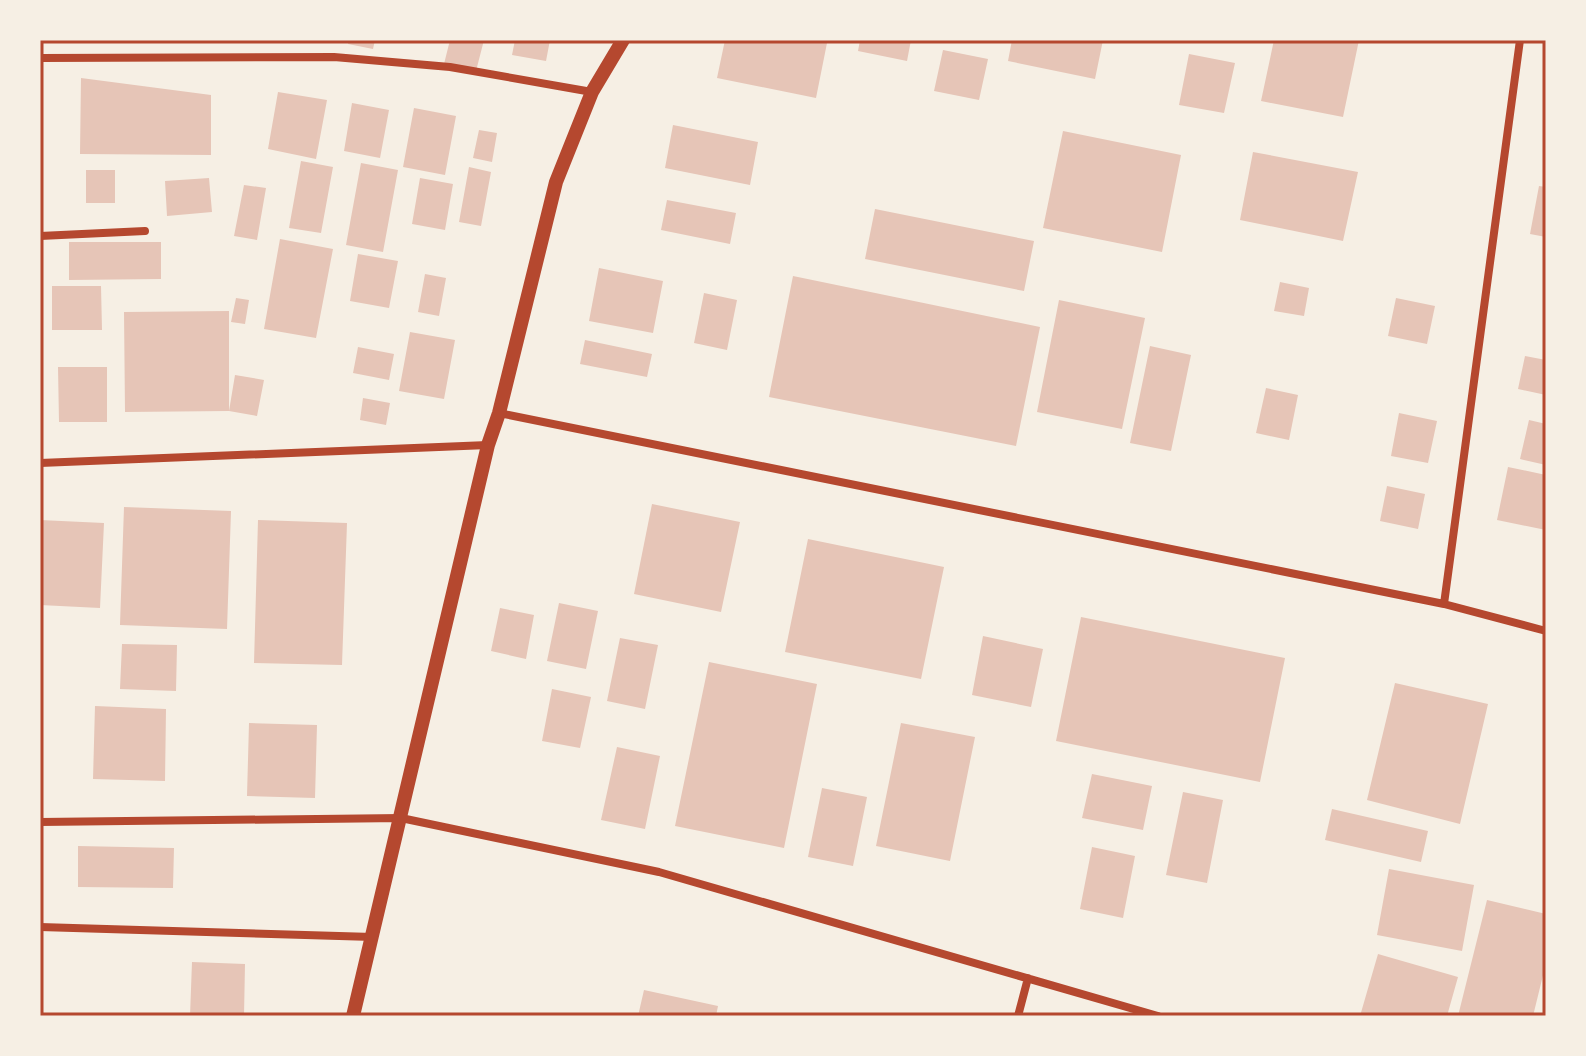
<svg xmlns="http://www.w3.org/2000/svg" width="1586" height="1056" viewBox="0 0 1586 1056" font-family="Cabin,sans-serif">
	<rect width="100%" height="100%" fill="#f6efe4"/>
	<path fill="#e6c5b7" d="M349 40H375L373 49 348 44Z
		M450 40H484L476 71 444 64Z
		M515 40H550L546 61 512 55Z
		M725 40H814L827 43 816 98 717 78Z
		M860 40H911L907 61 858 51Z
		M1012 40H1103L1095 79 1008 61Z
		M1274 40H1359L1343 117 1261 101Z
		M943 50 988 59 979 100 934 91Z
		M1189 54 1235 63 1224 113 1179 105Z
		M81 78 211 95V155L80 154Z
		M278 92 327 100 316 159 268 149Z
		M352 103 389 110 380 158 344 151Z
		M414 108 456 116 445 175 403 167Z
		M673 125 758 142 750 185 665 168Z
		M479 130 497 133 492 162 473 158Z
		M1063 131 1181 155 1162 252 1043 228Z
		M1253 152 1358 172 1343 241 1240 220Z
		M301 161 333 167 321 233 289 228Z
		M361 163 398 170 383 252 346 245Z
		M469 167 491 172 481 226 459 222Z
		M86 170H115V203H86Z
		M209 178 212 212 167 216 165 181Z
		M420 178 453 184 445 230 412 224Z
		M244 185 266 188 257 240 234 236Z
		M1539 186 1546 187V237L1530 234Z
		M667 200 736 213 730 244 661 230Z
		M875 209 1034 241 1024 291 865 259Z
		M280 239 333 249 316 338 264 329Z
		M69 242H161V279L69 280Z
		M358 254 398 261 389 308 350 301Z
		M599 268 663 281 653 333 589 321Z
		M425 274 446 278 439 316 418 312Z
		M793 276 1040 327 1016 446 769 397Z
		M1280 282 1309 288 1304 316 1274 311Z
		M52 286H101L102 330H52Z
		M704 293 737 300 727 350 694 343Z
		M236 298 249 300 245 324 231 322Z
		M1396 298 1435 306 1427 344 1388 336Z
		M1059 300 1145 318 1122 429 1037 412Z
		M229 311V411L125 412 124 312Z
		M410 332 455 340 444 399 399 391Z
		M585 340 652 354 647 377 580 364Z
		M1150 346 1191 355 1171 451 1130 443Z
		M358 347 394 354 389 380 353 373Z
		M1525 356 1546 360V395L1518 389Z
		M58 367H107V422H59Z
		M235 375 264 380 257 416 229 411Z
		M1266 388 1298 395 1289 440 1256 433Z
		M363 398 390 403 386 425 360 420Z
		M1399 413 1437 421 1428 463 1391 456Z
		M1529 420 1546 424V465L1520 459Z
		M1508 467 1546 475V530L1497 520Z
		M1387 486 1425 494 1418 529 1380 521Z
		M652 504 740 522 721 612 634 594Z
		M124 507 231 511 227 629 120 625Z
		M40 520 104 523 100 608 40 605Z
		M258 520 347 523 342 665 254 663Z
		M808 539 944 567 921 679 785 652Z
		M559 603 598 611 586 669 547 661Z
		M500 608 534 615 526 659 491 651Z
		M1081 617 1285 658 1260 782 1056 741Z
		M983 636 1043 649 1031 707 972 695Z
		M620 638 658 645 645 709 607 701Z
		M122 644 177 645 176 691 120 689Z
		M709 662 817 684 784 848 675 826Z
		M1395 683 1488 704 1460 824 1367 800Z
		M552 689 591 697 580 748 542 741Z
		M95 706 166 709 165 781 93 779Z
		M249 723 317 725 315 798 247 796Z
		M901 723 975 737 950 861 876 846Z
		M617 747 660 756 645 829 601 820Z
		M1092 774 1152 786 1143 830 1082 818Z
		M822 788 867 797 853 866 808 857Z
		M1183 792 1223 800 1207 883 1166 875Z
		M1332 809 1428 831 1421 862 1325 840Z
		M78 846 174 848 173 888 78 887Z
		M1092 847 1135 856 1123 918 1080 909Z
		M1389 869 1474 885 1462 951 1377 935Z
		M1487 900 1546 914V963L1533 1016H1458Z
		M1378 954 1458 977 1447 1016H1360Z
		M192 962 245 964 244 1016H190Z
		M644 990 718 1006 716 1016H638Z"/>
	<g fill="none" stroke-linecap="round" stroke-linejoin="round">
		<path stroke="#b5482f" stroke-width="8" d="M40 58 334 57 450 67 592 92
			M40 236 145 231
			M499 413 1444 604 1546 631
			M40 463 488 445
			M1444 604 1520 40
			M40 822 401 818 659 872 1158 1016
			M40 927 373 937
			M1018 1016 1028 978"/>
		<path stroke="#b5482f" stroke-width="14" d="M353 1016 488 445 499 413 556 182 592 92 623 40"/>
	</g>
	<rect width="1586" height="1056" fill="none" stroke="#f6efe4" stroke-width="84"/>
	<rect x="42" y="42" width="1502" height="972" fill="none" stroke="#b5482f" stroke-width="3"/>
</svg>
